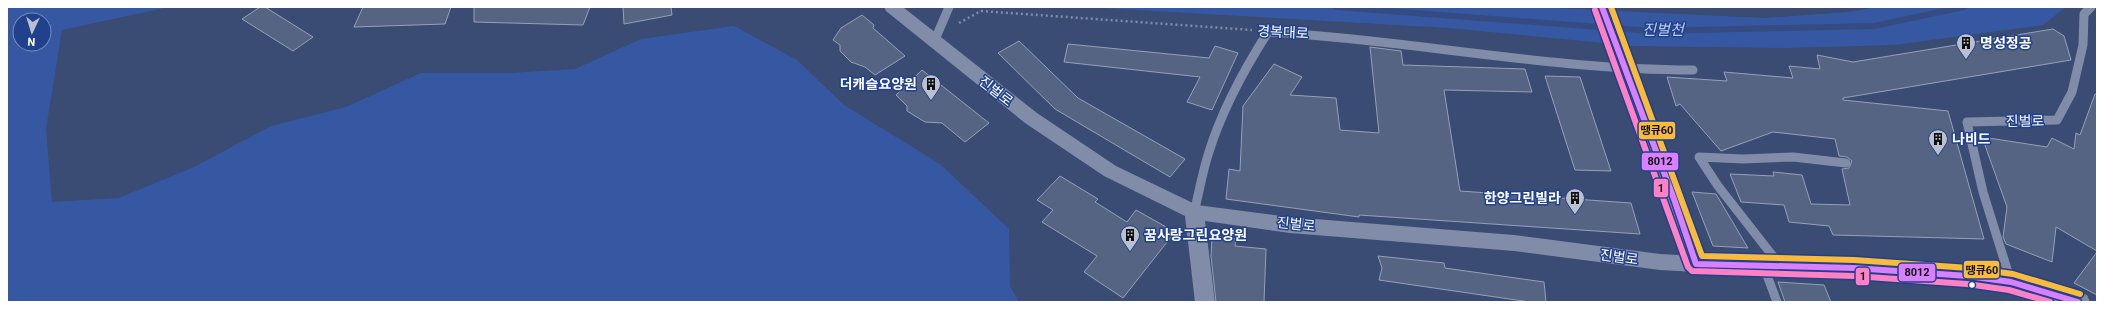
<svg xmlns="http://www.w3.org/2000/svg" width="2104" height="309" viewBox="0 0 2104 309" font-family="Roboto,'Noto Sans KR',sans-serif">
	<rect width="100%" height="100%" fill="#3a4b74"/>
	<path fill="#3658a3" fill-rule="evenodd" d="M7 7H169L62 30 46 129 52 202 119 198 194 167 271 126 346 107 421 73H511L575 69 641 39 734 26 797 60 844 105 940 164 1009 229 1010 286 1019 302H7ZM20 20H44V44H20Z
		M1085 7H1535L1764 18 1848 12 1877 7H2066L2043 25 1894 45 1788 48 1634 46 1449 28Z"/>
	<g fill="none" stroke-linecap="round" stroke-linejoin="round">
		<path stroke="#354c83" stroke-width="6" d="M1336 7 1652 31 1874 26 1964 7"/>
	</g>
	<path fill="#566484" stroke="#96a0b7" d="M260 7H265L313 37 293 51 242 19Z
		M363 7H451L445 24 354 27Z
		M474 7H590L583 25 474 22Z
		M623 7H671L672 15 624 24Z
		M862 15 874 25 873 28 905 56 875 75 865 67 851 62 840 51V45L833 40 841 28Z
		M2053 29 2064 36 2071 60 1843 98V100L1948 111 1984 239 1833 235 1829 226 1789 222 1784 205 1741 202 1730 174 1774 176 1773 172 1802 175 1811 204 1850 205 1842 169 1849 168 1852 161 1847 157 1839 156 1835 139 1773 132 1721 151 1680 104 1676 106 1667 77 1727 81 1724 72 1793 78 1789 66 1820 69 1817 55 1853 62Z
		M1019 41 1078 98 1185 159 1170 177 1055 109 998 53Z
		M1068 44 1209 58 1215 46 1238 53 1212 110 1187 102 1200 77 1064 62Z
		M1370 47 1401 51 1403 65 1525 69 1532 92 1444 90 1460 191 1631 203 1640 234 1359 215V217L1226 199 1229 169 1240 171 1243 106 1274 64 1302 77 1290 95 1336 98 1340 130 1379 133Z
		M922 70 989 123 965 142 942 123 925 122 907 111V106L896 95Z
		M1545 76 1580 77 1611 171 1575 170Z
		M2095 94H2097V251L2056 227 2052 262 2006 244 2003 237 2007 207 1982 137 2047 147 2052 138 2074 149 2076 133 2080 135Z
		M1060 176 1098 199 1095 202 1127 222 1136 210 1175 232 1123 298 1084 272 1097 256 1042 222 1053 210 1037 200Z
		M1692 192 1716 194 1748 248 1713 246Z
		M1212 236 1236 239 1235 246 1266 249 1264 302H1216L1211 256Z
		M2097 252V295L2074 283Z
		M1378 256 1444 263 1445 268 1544 282 1546 302H1530L1379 280 1382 268Z
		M1778 282 1824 285 1831 302H1785Z"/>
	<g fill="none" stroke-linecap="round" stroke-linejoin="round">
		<path stroke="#818ca8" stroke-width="2.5" stroke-dasharray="2 3" stroke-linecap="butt" d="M959 23 981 11 1252 30"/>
		<path stroke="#818ca8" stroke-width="9" d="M934 42 949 7
			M1194 212C1199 193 1202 174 1208 155 1221 112 1243 71 1268 32 1410 40 1550 70 1693 70
			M1779 264 1718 186 1699 157 1743 159 1793 157 1846 163
			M1764 267 1777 302
			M2011 282 1983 192 1967 122 2057 120 2072 92 2083 45 2084 14 2091 7"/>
		<path fill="#818ca8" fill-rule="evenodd" d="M884 7H903L1037 113 1116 166 1197 205 1290 217 1514 235 1660 254 1696 256 1703 258 1706 264 1703 270 1696 272 1660 270 1514 251 1290 233 1205 221 1215 302H1195L1185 216 1104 176 1025 123 886 11Z"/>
		<path fill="#818ca8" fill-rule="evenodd" d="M1592 7H1612L1704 254 1854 258 1968 266 2011 272 2078 292 2087 295 2090 302H2043L2011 292 1968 286 1854 278 1696 274 1688 271Z"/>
		<defs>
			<path id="bus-1" d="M1602 7 1674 199 1696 264 1854 268 1968 276 2011 282 2078 302"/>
			<path id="bus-2" d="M1595 10 1688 267 1692 271 1854 276 1967 284 2009 290 2050 302"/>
			<path id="bus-3" d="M1611 7 1702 256 1854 260 1969 268 2013 274 2080 294"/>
		</defs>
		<use href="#bus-1" stroke="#21418d" stroke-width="9"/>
		<use href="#bus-2" stroke="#21418d" stroke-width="9"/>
		<use href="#bus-3" stroke="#21418d" stroke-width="9"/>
		<use href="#bus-1" stroke="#d880ff" stroke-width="6"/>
		<use href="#bus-2" stroke="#ff80c5" stroke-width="6"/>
		<use href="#bus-3" stroke="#fbbb3a" stroke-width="6"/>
	</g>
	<defs>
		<symbol id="building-pin" viewBox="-11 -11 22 30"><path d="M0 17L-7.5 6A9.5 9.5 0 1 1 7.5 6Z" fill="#bac0ce" stroke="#21418d"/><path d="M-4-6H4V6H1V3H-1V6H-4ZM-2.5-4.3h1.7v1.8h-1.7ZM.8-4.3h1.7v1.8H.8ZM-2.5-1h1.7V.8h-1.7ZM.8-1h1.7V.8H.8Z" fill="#111"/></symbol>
	</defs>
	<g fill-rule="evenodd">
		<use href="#building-pin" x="1955" y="32" width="22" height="30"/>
		<use href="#building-pin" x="920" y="73" width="22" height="30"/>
		<use href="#building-pin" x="1927" y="128" width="22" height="30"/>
		<use href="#building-pin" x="1564" y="187" width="22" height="30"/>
		<use href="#building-pin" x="1119" y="224" width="22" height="30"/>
	</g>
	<circle fill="#fff" stroke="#21418d" stroke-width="1.5" cx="1972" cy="285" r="3.5"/>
	<g text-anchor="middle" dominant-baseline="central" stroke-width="3" stroke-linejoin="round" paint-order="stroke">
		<g font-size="14" fill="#fff" stroke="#21418d">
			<text transform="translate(1283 32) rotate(3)">경복대로</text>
			<text transform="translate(996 91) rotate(38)">진벌로</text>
			<text transform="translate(2025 121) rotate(-1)">진벌로</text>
			<text transform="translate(1296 224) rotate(6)">진벌로</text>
			<text transform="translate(1619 257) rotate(8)">진벌로</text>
		</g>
		<g font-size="14" font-weight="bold" fill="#fff" stroke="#21418d" text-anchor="start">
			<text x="1980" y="43">명성정공</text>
			<text x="917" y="84" text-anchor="end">더캐슬요양원</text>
			<text x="1952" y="139">나비드</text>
			<text x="1561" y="198" text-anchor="end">한양그린빌라</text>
			<text x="1144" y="235">꿈사랑그린요양원</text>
		</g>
		<g font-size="15" font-style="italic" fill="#bbcdf3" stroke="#21418d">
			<text x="1663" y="30">진벌천</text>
		</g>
	</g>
	<g stroke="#21418d" stroke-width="1.5">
		<rect x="1638" y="121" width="38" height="19" rx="4" fill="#fbbb3a"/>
		<rect x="1641" y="152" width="38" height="19" rx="4" fill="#d880ff"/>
		<rect x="1653" y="178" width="16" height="20" rx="4" fill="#ff80c5"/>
		<rect x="1963" y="260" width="37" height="19" rx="4" fill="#fbbb3a"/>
		<rect x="1898" y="263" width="38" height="19" rx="4" fill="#d880ff"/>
		<rect x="1855" y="267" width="15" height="19" rx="4" fill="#ff80c5"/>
	</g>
	<g font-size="11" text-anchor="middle" font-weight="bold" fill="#111">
		<text x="1657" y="134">땡큐60</text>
		<text x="1660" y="165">8012</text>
		<text x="1661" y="192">1</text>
		<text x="1982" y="274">땡큐60</text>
		<text x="1917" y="276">8012</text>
		<text x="1863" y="280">1</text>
	</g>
	<rect width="2104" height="309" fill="none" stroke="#ffffff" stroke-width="16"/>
	<g transform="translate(32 32) rotate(184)"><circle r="19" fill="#21418d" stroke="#7a8dbb"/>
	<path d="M0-3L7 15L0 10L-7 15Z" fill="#bac0ce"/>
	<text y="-6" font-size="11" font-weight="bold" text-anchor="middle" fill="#ffffff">N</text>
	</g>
</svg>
